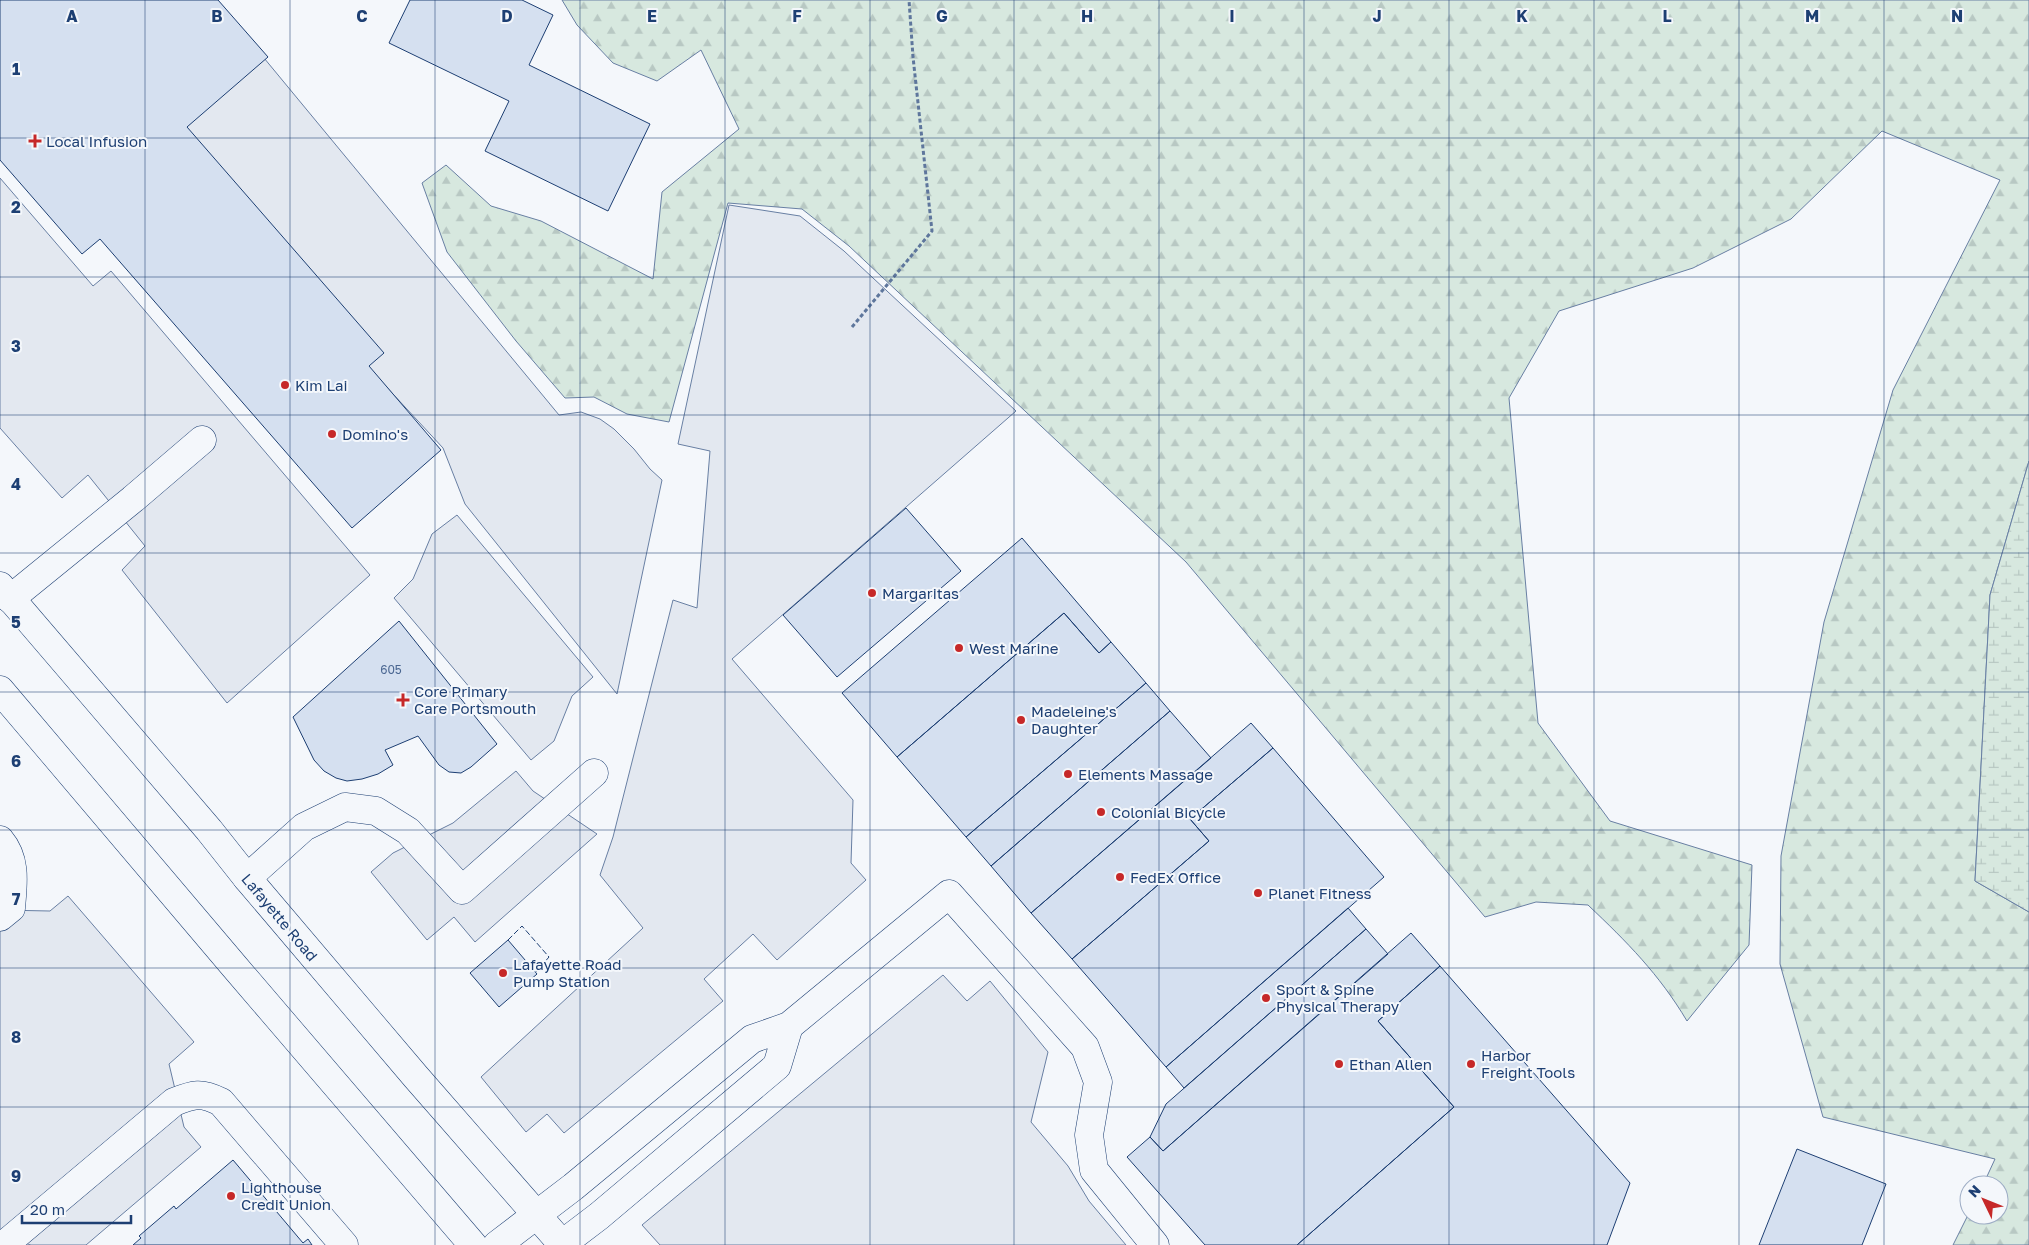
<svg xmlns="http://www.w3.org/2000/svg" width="2029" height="1245" viewBox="0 0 2029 1245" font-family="'Golos Text',sans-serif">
	<defs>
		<pattern id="forest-firs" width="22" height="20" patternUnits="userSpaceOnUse" patternTransform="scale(1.25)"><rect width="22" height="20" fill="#d7e8df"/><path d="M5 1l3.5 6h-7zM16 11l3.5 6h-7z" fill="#b8c8c3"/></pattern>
		<pattern id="wetland-marsh" width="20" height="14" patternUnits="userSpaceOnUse" patternTransform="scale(1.25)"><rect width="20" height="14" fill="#d7e8df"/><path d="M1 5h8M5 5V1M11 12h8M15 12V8" fill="none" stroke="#b8c8c3"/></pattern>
	</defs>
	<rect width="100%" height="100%" fill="#f4f7fb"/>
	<path fill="url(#forest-firs)" stroke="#687fa3" d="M562 0H2029V461L1990 595 1975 881 2029 912V1245H1953L1969 1213V1215H1999V1185H1983L1995 1159 1823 1117 1780 964 1781 856 1824 622 1893 390 2000 180 1882 131 1791 219 1693 268 1559 311 1509 398 1538 723 1610 821 1752 865 1749 945 1687 1021C1659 974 1627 942 1588 905L1536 902 1485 917 1186 562 849 246 802 209 728 203 669 422 627 414 594 397 565 398 516 341 447 252 422 183 446 165 491 206 541 221 653 279 662 192 739 129 701 50 657 81 613 63 577 25Z"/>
	<path fill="url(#wetland-marsh)" stroke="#687fa3" d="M2029 461V912L1975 881 1990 595Z"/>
	<path fill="#e3e8f0" stroke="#687fa3" d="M264 58 559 415 581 412 600 419 614 429 634 449 650 469 662 480 617 694 465 504 443 448 367 366 186 127Z
		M0 178 93 286 111 271 370 575 227 703 122 570 145 546 88 475 62 498 0 428Z
		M729 205 800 216 844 251 1016 411 732 659 853 800 851 863 866 880 777 960 753 934 704 979 723 1001 564 1133 547 1114 526 1132 481 1077 643 928 600 875 613 837 673 600 697 608 710 451 678 444Z
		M457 515 593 677 572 696 554 741 531 760 394 598 413 579 432 534Z
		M516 771 533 791 597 834 475 942 454 917 427 940 371 872 393 853 453 823Z
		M68 896 194 1042 169 1064 184 1127 201 1147 86 1245H31L0 1236V910L50 911Z
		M943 975 967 1001 990 981 1048 1052 1031 1122 1068 1166 1089 1201 1126 1245H660L642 1225Z"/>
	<path fill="#d5e0f0" stroke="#1d3f73" d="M0 0H218L268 57 187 127 384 353 369 366 441 450 352 528 100 239 82 254 0 160Z
		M410 0H522L553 15 529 65 650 124 608 211 485 151 509 101 389 43Z
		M906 508 961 571 837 677 783 615Z
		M1022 538 1111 642 1099 653 1064 613 897 757 842 693Z
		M1064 613 1099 653 1111 642 1146 683 966 837 897 757Z
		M399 621 497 744 471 767 461 773 449 772 439 765 418 736 385 750 393 765 378 774 362 779 347 781 336 778 324 771 314 760 293 717Z
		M1146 683 1170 711 991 866 966 837Z
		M1170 711 1211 758 1031 913 991 866Z
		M1251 723 1273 748 1190 819 1209 841 1072 959 1031 913Z
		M1273 748 1384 877 1166 1067 1072 959 1209 841 1190 819Z
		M1348 908 1366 929 1184 1088 1166 1067Z
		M1366 929 1388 954 1163 1151 1150 1137 1166 1104Z
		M1411 933 1440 966 1378 1021 1454 1107 1297 1245H1205L1127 1157 1150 1137 1163 1151Z
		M508 940 537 974 499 1007 470 973Z
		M1440 966 1630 1183 1607 1245H1297L1454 1107 1378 1021Z
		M1797 1149 1886 1184 1862 1245H1759Z
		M233 1160 303 1243 308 1239 312 1245H133L141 1238 139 1236 174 1206 176 1209Z"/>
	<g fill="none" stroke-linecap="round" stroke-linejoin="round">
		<defs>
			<path id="minor" d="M10 599 133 499 202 440
				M0 840C17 860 13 884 11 908L0 917
				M247 878 304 827 345 807 376 811 408 831 462 890 594 773
				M4 1245 174 1102C194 1094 201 1092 221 1102L344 1245
				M497 1245 573 1187 752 1039 789 1026 949 894 1085 1047 1098 1082 1089 1135 1094 1170 1155 1245
				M561 1245 599 1216 777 1066 789 1026"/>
			<path id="major" d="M0 586 209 830 247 878 416 1077 563 1245
				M0 690 234 966 473 1245"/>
		</defs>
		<use href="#minor" stroke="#1d3f73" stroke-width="29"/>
		<use href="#major" stroke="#1d3f73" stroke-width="29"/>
		<path stroke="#5e769c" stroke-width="3" stroke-dasharray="4 2.5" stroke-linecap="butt" d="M852 327 932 231 913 57 909 0"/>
		<use href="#minor" stroke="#f4f7fb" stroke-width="28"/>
		<use href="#major" stroke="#f4f7fb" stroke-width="28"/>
		<path stroke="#1d3f73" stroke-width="1" stroke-dasharray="6 2.5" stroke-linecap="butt" d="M508 940 522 926 549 957 536 972"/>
	</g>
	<path fill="none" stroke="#1d3f73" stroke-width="1" stroke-opacity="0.55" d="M145 0V1245M290 0V1245M435 0V1245M580 0V1245M725 0V1245M870 0V1245M1014 0V1245M1159 0V1245M1304 0V1245M1449 0V1245M1594 0V1245M1739 0V1245M1884 0V1245M0 138H2029M0 277H2029M0 415H2029M0 553H2029M0 692H2029M0 830H2029M0 968H2029M0 1107H2029"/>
	<g fill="#c62828" stroke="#f4f7fb" stroke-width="2">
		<path d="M32.5 133.5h5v5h5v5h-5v5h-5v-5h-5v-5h5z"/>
		<circle cx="285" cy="385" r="5"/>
		<circle cx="332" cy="434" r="5"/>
		<circle cx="872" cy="593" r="5"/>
		<circle cx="959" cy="648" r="5"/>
		<path d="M400.5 692.5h5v5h5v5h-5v5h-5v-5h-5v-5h5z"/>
		<circle cx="1021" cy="720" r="5"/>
		<circle cx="1068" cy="774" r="5"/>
		<circle cx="1101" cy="812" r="5"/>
		<circle cx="1120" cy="877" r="5"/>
		<circle cx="1258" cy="893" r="5"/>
		<circle cx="503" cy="973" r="5"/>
		<circle cx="1266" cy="998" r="5"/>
		<circle cx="1339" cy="1064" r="5"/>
		<circle cx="1471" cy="1064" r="5"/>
		<circle cx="231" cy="1196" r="5"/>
	</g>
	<g text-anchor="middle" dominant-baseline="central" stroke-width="4" stroke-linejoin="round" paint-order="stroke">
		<g font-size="12" fill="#4b6792">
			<text x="391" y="669">605</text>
		</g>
		<g font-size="15" fill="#1d3f73" stroke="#f4f7fb" text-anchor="start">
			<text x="46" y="141">Local Infusion</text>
			<text x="295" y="385">Kim Lai</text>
			<text x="342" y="434">Domino's</text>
			<text x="882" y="593">Margaritas</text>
			<text x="969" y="648">West Marine</text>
			<text x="414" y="691">Core Primary<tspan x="414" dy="17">Care Portsmouth</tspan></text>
			<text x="1031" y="711">Madeleine's<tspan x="1031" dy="17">Daughter</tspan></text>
			<text x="1078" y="774">Elements Massage</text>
			<text x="1111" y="812">Colonial Bicycle</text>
			<text x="1130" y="877">FedEx Office</text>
			<text x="1268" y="893">Planet Fitness</text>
			<text x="513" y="964">Lafayette Road<tspan x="513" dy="17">Pump Station</tspan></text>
			<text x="1276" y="989">Sport &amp; Spine<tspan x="1276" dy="17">Physical Therapy</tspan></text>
			<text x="1481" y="1055">Harbor<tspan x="1481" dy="17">Freight Tools</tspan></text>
			<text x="1349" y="1064">Ethan Allen</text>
			<text x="241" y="1187">Lighthouse<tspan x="241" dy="17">Credit Union</tspan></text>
		</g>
		<g font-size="15" fill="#1d3f73" stroke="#f4f7fb">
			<text transform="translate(280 917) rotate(50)">Lafayette Road</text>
		</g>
	</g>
	<g font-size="16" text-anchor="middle" font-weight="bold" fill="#1d3f73" stroke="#f4f7fb" stroke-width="4" stroke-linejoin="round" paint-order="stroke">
		<text x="72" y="22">A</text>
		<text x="217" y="22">B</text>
		<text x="362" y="22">C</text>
		<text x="507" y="22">D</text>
		<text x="652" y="22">E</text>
		<text x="797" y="22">F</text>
		<text x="942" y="22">G</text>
		<text x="1087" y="22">H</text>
		<text x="1232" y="22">I</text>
		<text x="1377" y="22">J</text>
		<text x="1522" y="22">K</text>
		<text x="1667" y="22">L</text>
		<text x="1812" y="22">M</text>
		<text x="1957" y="22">N</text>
		<text x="16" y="75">1</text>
		<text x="16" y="213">2</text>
		<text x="16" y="352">3</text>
		<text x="16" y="490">4</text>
		<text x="16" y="628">5</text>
		<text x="16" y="767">6</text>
		<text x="16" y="905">7</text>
		<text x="16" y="1043">8</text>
		<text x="16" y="1182">9</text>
	</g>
	<g transform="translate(1984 1200) rotate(313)"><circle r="24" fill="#f4f7fb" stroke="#9eadc5"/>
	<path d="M0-4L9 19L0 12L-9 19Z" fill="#c62828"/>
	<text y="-8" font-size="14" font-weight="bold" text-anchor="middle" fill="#1d3f73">N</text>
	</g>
	<path d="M22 1215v8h109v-8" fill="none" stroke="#1d3f73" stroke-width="2.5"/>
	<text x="30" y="1215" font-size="15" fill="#1d3f73" stroke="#f4f7fb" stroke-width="4" paint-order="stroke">20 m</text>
</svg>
